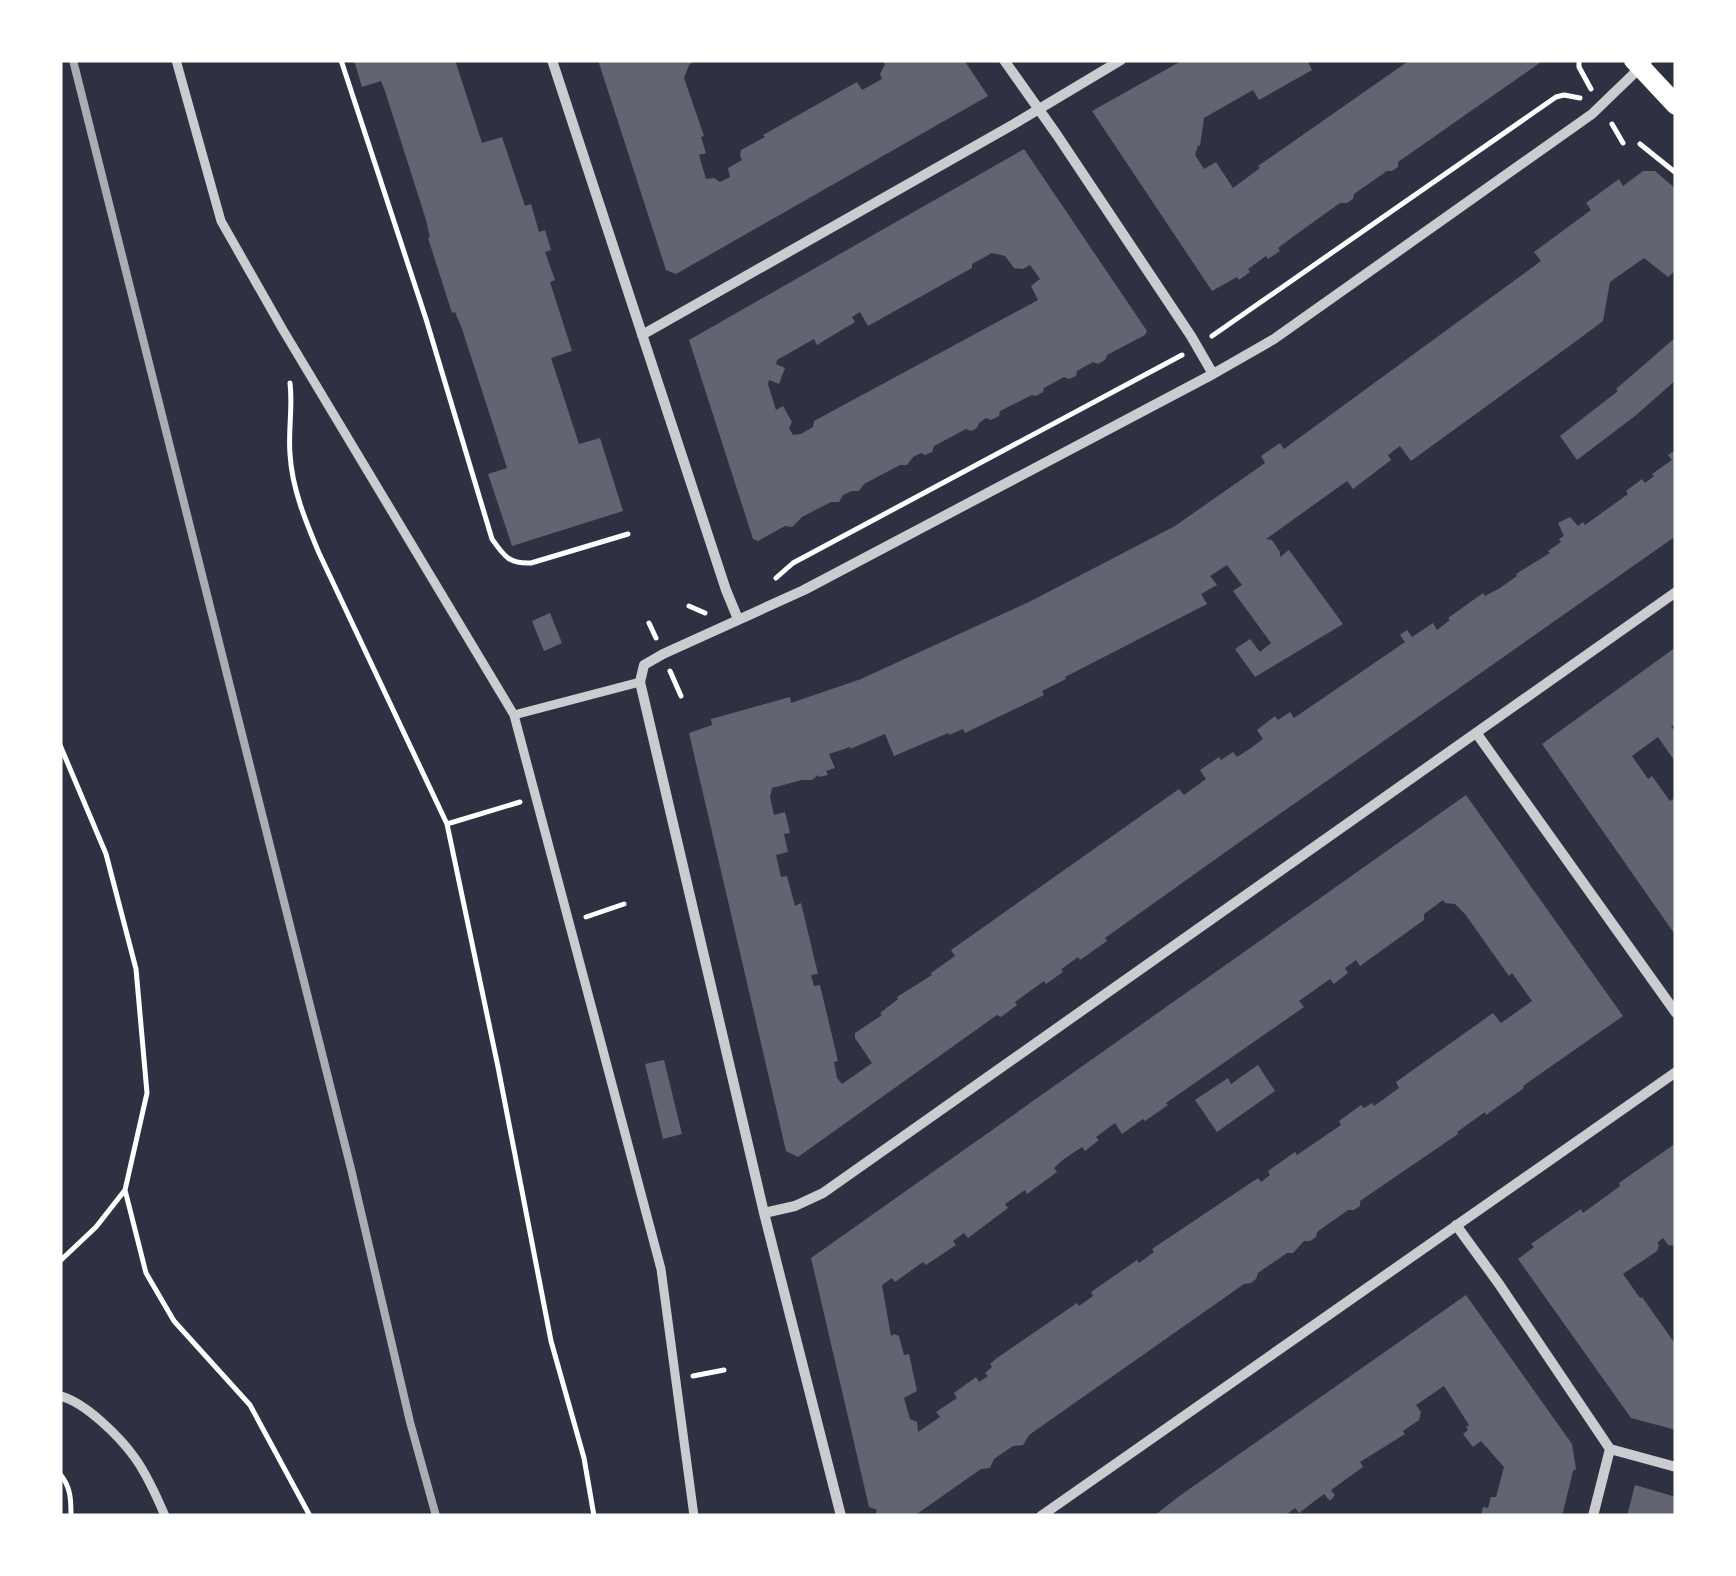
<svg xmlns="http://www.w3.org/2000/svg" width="1736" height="1576" viewBox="0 0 1736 1576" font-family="Bitter,serif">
	<rect width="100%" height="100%" fill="#2d3142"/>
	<path fill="#626471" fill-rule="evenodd" d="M354 60H455L482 143 502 137 525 206 531 204 539 232 545 230 551 250 545 252 555 280 550 282 572 351 551 358 579 444 600 438 623 511 512 546 488 474 507 468 462 329 455 312 452 313 428 238 430 237 426 220 385 91 381 81 362 87Z
		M598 60H696L689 65 684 78 704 136 701 137 706 153 699 155 706 179 714 178 720 182 730 177 728 168 742 160 740 156 741 150 765 137 763 135 857 82 862 90 882 79 880 74 885 64 882 60H964L988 96 676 274 666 270Z
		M1183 60H1307L1312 70 1259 100 1253 90 1204 118 1200 146 1198 145 1195 155 1204 169 1216 162 1233 188 1260 168 1258 166 1410 60H1544L1398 162V167L1392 171H1387L1354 194 1353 199 1347 203H1340L1294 236 1278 248 1280 251 1268 259 1266 256 1248 269 1250 272 1239 280 1237 277 1212 291 1092 111Z
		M1024 149 1147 331 1145 335 1107 355 1105 360 1098 364 1093 362 1077 371 1076 376 1069 379 1064 377 1044 388 1043 392 1036 396 1032 395 1000 411 999 416 991 420 986 418 979 423 977 428 971 431 966 429 934 446 932 452 925 455 921 453 913 457 907 465H900L864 484 859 491H852L843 495 839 502H831L802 517 792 527 785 526 758 541 753 539 689 340ZM992 253 1005 256 1014 268 1023 269 1030 265 1040 279 1031 286 1038 300 814 421 813 427 801 434 793 435 789 428 792 422 783 406 776 410 768 384 769 380 779 384 785 368 776 364 777 360 814 339 817 345 855 322 852 317 860 312 868 326 972 268V264Z
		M1643 171H1655L1676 189V270L1668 277 1644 258 1610 282 1603 321 1579 339 1411 461 1400 446 1388 455 1391 460 1353 489 1347 481 1266 539 1272 540 1280 552V557L1289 550 1343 624 1255 677 1235 649 1250 639 1260 652 1271 643 1233 591 1242 585 1227 565 1210 576 1217 585 1201 594 1207 604 1065 677 1066 679 1042 691 1044 695 965 733 963 729 949 735 948 733 894 756 885 734 850 749V747L829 754 835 768 826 771 828 775 819 777 818 775 812 780H802L772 788 770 797 774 815 785 812 790 833 784 834 788 852 776 855 781 877 787 876 795 906 801 903 818 974 811 975 814 986 820 985 838 1061 834 1062 837 1078 842 1084 872 1063 855 1038V1033L882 1015 880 1013 898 999 897 997 932 975 931 973 955 956 951 950 1179 789 1184 795 1206 779 1200 770 1219 757 1221 760 1233 752 1237 757 1251 748 1263 739 1257 730 1275 716 1278 720 1290 712 1294 718 1405 642 1400 635 1407 630 1412 637 1433 623 1437 630 1450 620 1448 618 1483 593 1485 596 1500 588 1517 576 1516 574 1550 553 1548 551 1561 542 1559 539 1564 536 1558 523 1570 517 1578 526 1583 522 1585 525 1628 494 1626 491 1642 479 1645 483 1654 476 1652 474 1672 460 1668 455 1674 451 1676 453V536L1234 846 1105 938 1107 941 1080 960 1078 957 1063 968 1061 969 1063 972 1046 984 1044 981 1015 1002 1017 1005 1001 1017 997 1015 798 1157 786 1151 689 733 712 725 711 719 790 697 791 703 861 679 1031 601 1175 526 1265 463 1261 456 1280 443 1284 449 1541 261 1534 252 1591 210 1586 203 1619 179 1623 186Z
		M1676 337V380L1635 416 1577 460 1560 436 1618 391 1616 389Z
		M550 613 562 643 544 651 532 621Z
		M1676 647V724L1671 727 1676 731V763L1658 737 1632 756 1648 779 1652 776 1670 801 1673 799 1676 804V936L1542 744Z
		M1466 795 1623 1016 1523 1086 1524 1088 1486 1115 1485 1112 1457 1132 1458 1134 1360 1201V1206L1354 1210H1348L1317 1232 1316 1237 1310 1241H1304L1293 1253H1287L1258 1273 1256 1279 1251 1283 1244 1284 1029 1435 1023 1445 1013 1446 994 1459 990 1468 981 1469 914 1516 875 1515 877 1510 869 1507 811 1258ZM1443 900 1445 903 1455 904 1465 914 1509 976 1512 973 1532 1001 1501 1023 1493 1013 1396 1082 1399 1088 1374 1106 1372 1103 1364 1108 1361 1105 1339 1121 1341 1125 1297 1155 1295 1152 1268 1171 1270 1175 1261 1182 1258 1178 1152 1249 1154 1252 1139 1263 1137 1260 1091 1292 1093 1296 1079 1306 1077 1303 997 1358 990 1364 992 1367 985 1373 988 1376 979 1382 976 1377 954 1393 957 1398 936 1412 940 1417 918 1432 917 1422 910 1419 904 1398 917 1391 909 1354 904 1355 899 1336 894 1334 891 1336 882 1285 892 1278 895 1282 923 1262 926 1265 956 1245 953 1241 964 1233 968 1238 1008 1208 1005 1204 1025 1190 1027 1194 1057 1172 1054 1168 1064 1159 1082 1147 1085 1151 1099 1140 1096 1137 1115 1123 1122 1134 1143 1119 1145 1121 1168 1105 1166 1103 1304 1007 1299 1001 1330 979 1334 984 1348 973 1345 968 1356 960 1360 966 1424 920V914Z
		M664 1060 682 1134 663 1139 645 1064Z
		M1258 1065 1275 1091 1217 1132 1195 1100 1228 1078 1231 1084Z
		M1676 1143V1246L1668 1245 1663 1238 1657 1243 1659 1245 1657 1251 1623 1274 1640 1298 1642 1297 1676 1345V1430L1631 1418 1518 1259 1534 1247 1531 1244 1581 1209 1583 1213 1594 1205 1620 1186 1619 1183Z
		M1466 1295 1572 1444 1576 1469 1573 1471 1562 1516H1481L1483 1507 1488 1508 1491 1497H1496L1504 1467 1481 1441 1473 1447 1463 1434 1468 1430 1466 1427 1469 1425 1444 1386 1416 1405 1421 1412 1419 1420 1403 1431 1405 1434 1360 1462 1363 1467 1331 1490 1335 1495 1330 1501 1324 1494 1299 1513 1295 1508 1287 1514 1289 1516H1154L1178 1497Z
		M1635 1485 1676 1497V1516H1627Z"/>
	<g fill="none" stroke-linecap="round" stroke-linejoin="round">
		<path stroke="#fff" stroke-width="5" d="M341 60 426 319 492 539C504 556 509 564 531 563L628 534
			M1579 60V67L1591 89
			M1612 124 1623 143
			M1640 144 1676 173
			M1212 336 1556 97 1564 95 1580 98
			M290 383C293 408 288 429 290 454 292 489 306 522 319 553L447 824 498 1067 551 1341 584 1458 594 1516
			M776 578 793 563 1182 355
			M689 606 705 613
			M649 623 656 638
			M670 671 681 696
			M60 745 106 854 136 969 147 1093 125 1190 96 1227 60 1261
			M447 824 520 802
			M586 917 624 904
			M125 1190 146 1273 174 1321 250 1405 310 1516
			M693 1376 724 1370
			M60 1474C71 1487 71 1500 71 1516"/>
		<path stroke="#caccd0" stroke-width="9" d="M176 60 221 221 283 330 514 715 661 1269 694 1516
			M514 715 640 682
			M60 1396C85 1402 120 1437 135 1458 147 1475 157 1497 165 1516"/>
		<path stroke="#caccd0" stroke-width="10" d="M552 60 726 590 738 619
			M1004 60 1057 135 1191 336 1213 374
			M642 335 1014 124 1121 60
			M1477 734 1676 1013
			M764 1213 795 1206 823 1193 1676 592
			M1456 1225 1499 1284 1610 1449 1676 1467
			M841 1516 764 1213 640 682 644 665 663 654 804 590 1213 374 1274 339 1592 114 1648 60
			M1041 1516 1676 1072
			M1593 1516 1610 1449"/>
		<path stroke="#fff" stroke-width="20" d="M1634 60 1676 105"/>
		<path stroke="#abadb3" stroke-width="8" d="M73 60 351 1169 410 1422 436 1516"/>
	</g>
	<rect width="1736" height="1576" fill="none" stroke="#ffffff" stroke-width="125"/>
</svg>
